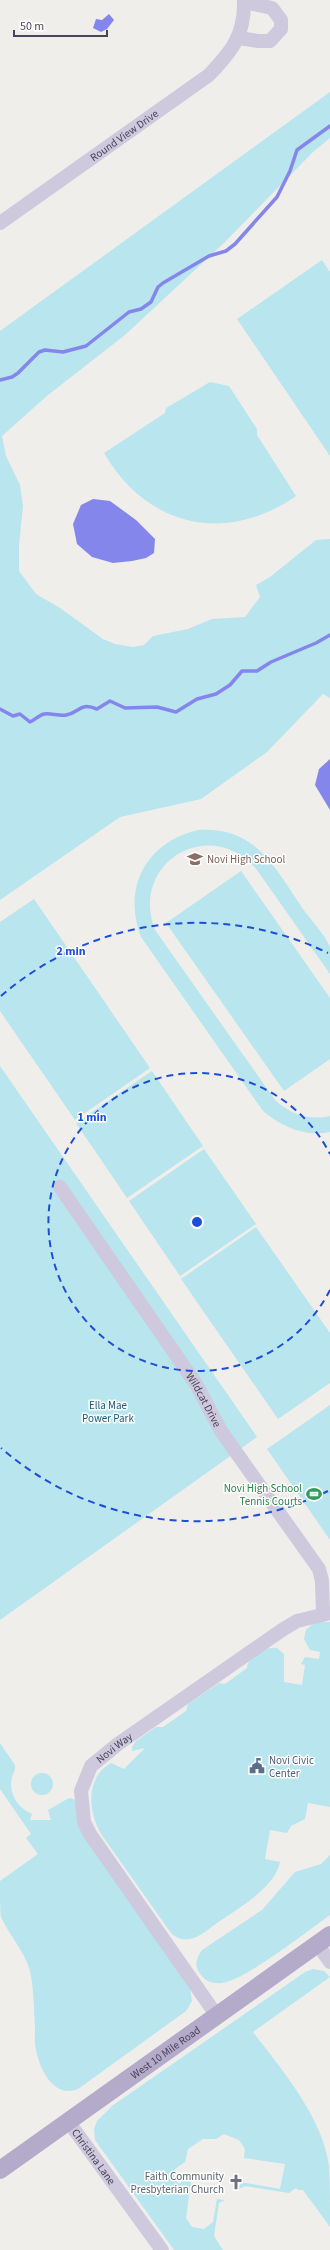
<svg xmlns="http://www.w3.org/2000/svg" width="330" height="2250" viewBox="0 0 330 2250" font-family="'Source Sans 3',sans-serif">
	<rect width="100%" height="100%" fill="#efeeeb"/>
	<path fill="#b8e5ee" d="M330 92V138L313 152 225 242 125 335 48 395 2 436 6 456 20 485 23 506 19 545V571L36 594 60 608 103 639 115 644 133 647 144 645 153 636 188 629 212 619 245 617 260 597 256 585 270 577 316 540 330 539V698L323 694 267 752 201 799 120 817 0 900V331Z
		M322 260 330 272V456L237 319Z
		M210 382 229 386 257 429V435L296 496C225 545 147 527 104 453L165 413 166 408Z
		M198 830C256 826 275 868 303 909 310 919 326 936 330 947 330 954 330 967 330 974L257 870C210 814 129 863 155 930L275 1100C290 1114 309 1121 330 1116V1132C305 1137 282 1127 263 1111L141 937C122 888 146 842 198 830Z
		M241 871 330 998V1059L284 1091 166 923Z
		M34 899 150 1068 75 1120 0 1011V922Z
		M0 1066 257 1437 0 1620Z
		M152 1071 203 1146 127 1198 76 1123Z
		M204 1149 256 1224 180 1276 129 1201Z
		M256 1227 330 1333V1383L278 1419 181 1279Z
		M330 1405V1540L267 1449Z
		M315 1622H330V1807L308 1803 305 1819 291 1826 287 1833 270 1830 265 1859 280 1862C275 1888 237 1909 217 1923 210 1928 202 1935 194 1938 185 1941 177 1939 171 1933L101 1834C88 1811 85 1778 111 1763L124 1769 145 1748 132 1751V1747L136 1741 156 1727H163L186 1711 188 1704 219 1683 225 1684 247 1668C247 1657 267 1646 277 1648L284 1654V1682L302 1685 305 1665 301 1664 305 1657 319 1659 320 1652 310 1650 304 1639 306 1630Z
		M0 1743 15 1765C16 1770 13 1773 12 1777 8 1794 18 1808 32 1814L30 1820H51L48 1810 69 1798 74 1799 190 1988 192 2001 186 2011 78 2089C54 2099 40 2070 36 2050 34 2043 35 2035 35 2028 34 2009 34 1990 30 1971 24 1950 9 1935 1 1917 0 1911 0 1889 0 1881L38 1854 26 1838 31 1834 0 1789Z
		M31 1784a11 11 0 1 1 22 0a11 11 0 1 1-22 0Z
		M330 1855V1915C308 1931 245 1980 222 1983 212 1984 204 1981 199 1972 194 1964 197 1957 202 1950L262 1910 295 1872 321 1864Z
		M313 1969 324 1971 330 1977 253 2032C282 2070 323 2118 329 2166 330 2186 330 2207 330 2227L303 2190H298L296 2188 289 2193 245 2186 239 2189 241 2182 280 2189 285 2164 244 2158 245 2149 239 2140 224 2134 216 2139H203L188 2149 185 2162 175 2169 174 2177 179 2184 184 2180 191 2181 186 2218 192 2227 204 2229 213 2222 217 2199 225 2200 219 2203 214 2236 223 2250H174L95 2140 94 2129 97 2121 112 2106 305 1972Z"/>
	<path fill="#8586eb" d="M109 14 114 20 107 29 101 32 93 28 96 19 102 20Z
		M93 499 110 501 136 520 155 539 154 553 146 558 132 561 113 563 92 557 77 544 73 524 81 505Z
		M330 759V810L315 785 319 769Z"/>
	<g fill="none" stroke-linecap="round" stroke-linejoin="round">
		<path stroke="#8586eb" stroke-width="3.5" d="M0 380 12 377 18 373 39 352 45 350 63 352 86 346 129 312 141 309 151 302 158 287 163 283 209 256 226 251 235 244 277 197 290 171 297 150 330 126
			M0 709 13 716 20 714 30 722C35 720 39 715 44 714 51 713 58 716 66 715 81 712 79 702 97 709L110 701 125 708 157 707 176 712 197 699 216 694 230 685 242 671H257L271 662 316 643 330 635"/>
		<g stroke="#cec9dc" stroke-width="14">
			<path d="M239 38 258 41H270L281 29V20L272 8 244 2"/>
			<path id="s1" d="M0 223 209 75C232 51 245 35 244 0"/>
			<path id="s2" d="M60 1187 196 1384 221 1431 319 1569 322 1581 323 1613"/>
			<path d="M317 1944 330 1962"/>
			<path id="s3" d="M217 2016 90 1834 84 1822 81 1791 91 1766 118 1744 282 1630 297 1621 330 1613"/>
			<path id="s4" d="M68 2121 162 2250"/>
		</g>
		<path stroke="#b4abcb" stroke-width="18" id="s5" d="M0 2170 330 1935"/>
	</g>
	<g fill="none" stroke="#1d4ed8" stroke-width="2" stroke-dasharray="7 5">
		<path d="M330 1290A149 149 0 1 1 330 1154"/>
		<path d="M328 1491A299 299 0 0 1 1 1448M1 996A299 299 0 0 1 328 953"/>
	</g>
	<defs>
		<symbol id="school-bare" viewBox="-9 -9 18 18"><path d="M0-5L7-2L0 1L-7-2ZM-4 1L0 2.5L4 1V4Q0 6-4 4Z" fill="#8d6e63" stroke="#fff" stroke-width="2.5" paint-order="stroke"/></symbol>
		<symbol id="stadium-bare" viewBox="-9 -9 18 18"><path d="M0-5a6.5 5 0 1 0 0 10a6.5 5 0 1 0 0-10ZM-3.5-1.8h7v3.6h-7Z" fill="#2e9e5b" stroke="#fff" stroke-width="2.5" paint-order="stroke"/></symbol>
		<symbol id="civic-bare" viewBox="-9 -9 18 18"><path d="M-.6-6.5H3V-4.5H.6V-3L4-1V1h2V6H-6V1h2V-1L-.6-3ZM-1.2 2.5V6h2.4V2.5Z" fill="#5c6f8a" stroke="#fff" stroke-width="2.5" paint-order="stroke"/></symbol>
		<symbol id="church-bare" viewBox="-9 -9 18 18"><path d="M-1.2-6h2.4v3.5h3.3v2.4h-3.3V6h-2.4V-.1h-3.3v-2.4h3.3Z" fill="#6b7280" stroke="#fff" stroke-width="2.5" paint-order="stroke"/></symbol>
	</defs>
	<g fill-rule="evenodd">
		<use href="#school-bare" x="184" y="848" width="22" height="22"/>
		<use href="#stadium-bare" x="303" y="1483" width="22" height="22"/>
		<use href="#civic-bare" x="246" y="1755" width="22" height="22"/>
		<use href="#church-bare" x="225" y="2171" width="22" height="22"/>
	</g>
	<g text-anchor="middle" dominant-baseline="central" stroke-width="3" stroke-linejoin="round" paint-order="stroke">
		<g font-size="11" fill="#494459" stroke="#fff">
			<text stroke="none"><textPath href="#s1" startOffset="152">Round View Drive</textPath></text>
			<text stroke="none"><textPath href="#s2" startOffset="257">Wildcat Drive</textPath></text>
			<text stroke="none"><textPath href="#s3" startOffset="323">Novi Way</textPath></text>
			<text stroke="none"><textPath href="#s5" startOffset="203">West 10 Mile Road</textPath></text>
			<text stroke="none"><textPath href="#s4" startOffset="44">Christina Lane</textPath></text>
		</g>
		<g font-size="11" fill="#785e54" stroke="#fff" text-anchor="start">
			<text x="207" y="859">Novi High School</text>
		</g>
		<g font-size="11" fill="#165d79" stroke="#fff">
			<text x="108" y="1405">Ella Mae<tspan x="108" dy="13">Power Park</tspan></text>
		</g>
		<g font-size="11" fill="#27864d" stroke="#fff" text-anchor="end">
			<text x="302" y="1488">Novi High School<tspan x="302" dy="13">Tennis Courts</tspan></text>
		</g>
		<g font-size="11" fill="#4e5e75" stroke="#fff" text-anchor="start">
			<text x="269" y="1760">Novi Civic<tspan x="269" dy="13">Center</tspan></text>
		</g>
		<g font-size="11" fill="#5b616d" stroke="#fff" text-anchor="end">
			<text x="224" y="2176">Faith Community<tspan x="224" dy="13">Presbyterian Church</tspan></text>
		</g>
	</g>
	<circle cx="197" cy="1222" r="6" fill="#1d4ed8" stroke="#fff" stroke-width="2"/>
	<g font-size="12" text-anchor="middle" font-weight="bold" fill="#1d4ed8" stroke="#fff" stroke-width="3" stroke-linejoin="round" paint-order="stroke">
		<text x="71" y="955">2 min</text>
		<text x="92" y="1121">1 min</text>
	</g>
	<path d="M14 30v6h93v-6" fill="none" stroke="#494459" stroke-width="2"/>
	<text x="20" y="30" font-size="12" fill="#494459" stroke="#ffffff" stroke-width="3" paint-order="stroke">50 m</text>
</svg>
